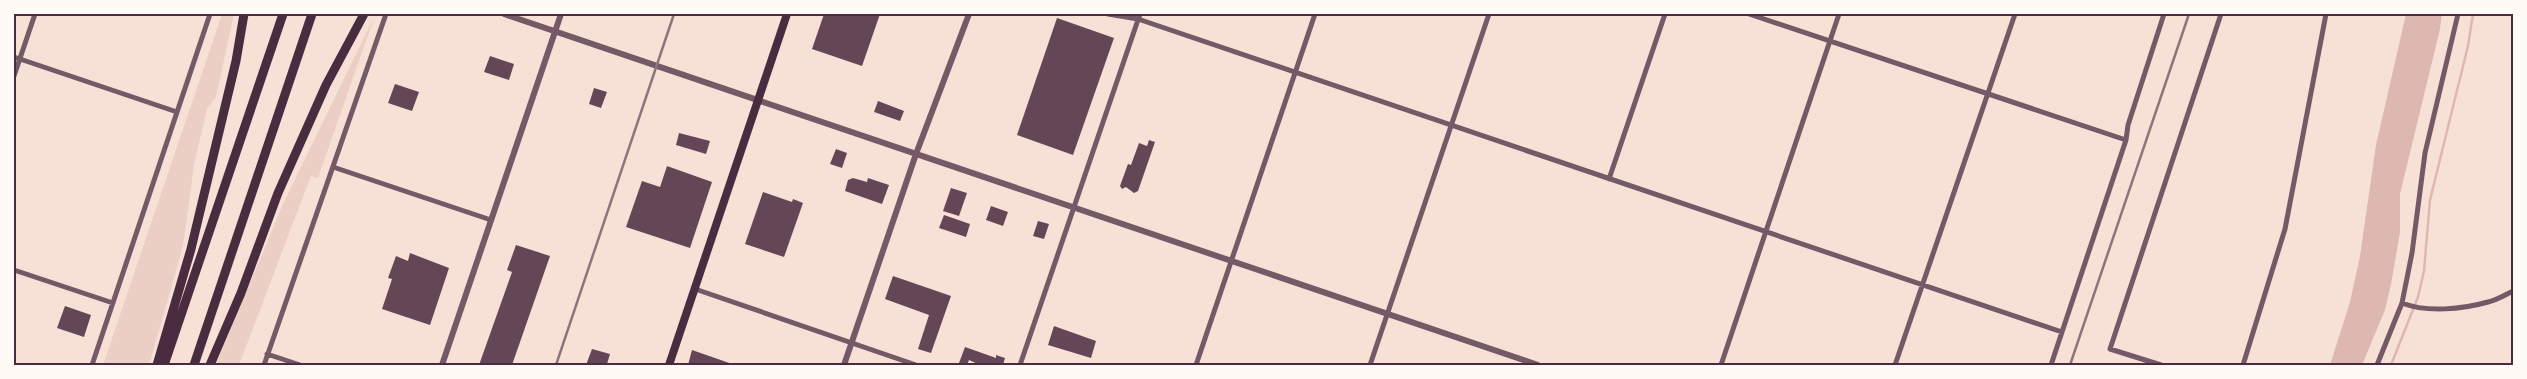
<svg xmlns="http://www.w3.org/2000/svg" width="2527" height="379" viewBox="0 0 2527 379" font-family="'Alegreya Sans',sans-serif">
	<rect width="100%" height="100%" fill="#f7e1d7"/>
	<path fill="#ebcfc5" d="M222 14H234L216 97 207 109 194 165 184 240 177 268 149 365H103Z
		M375 15 318 178 311 176 239 365H216L283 204Z"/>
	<path fill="#dcb8b0" d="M2406 14H2442L2440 29 2400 194V232L2391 284 2385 310 2362 365H2330L2350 302 2360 256 2376 145Z"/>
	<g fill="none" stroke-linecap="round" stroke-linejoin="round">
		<path stroke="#dcb8b0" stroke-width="2.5" d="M2391 365 2418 297 2424 271 2430 200 2468 46 2473 14"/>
	</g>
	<path fill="#644757" d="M824 14H880L862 66 812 49Z
		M1057 18 1114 38 1073 155 1017 135Z
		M490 56 514 64 509 80 484 72Z
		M395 84 419 92 412 111 388 103Z
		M594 88 607 92 601 108 589 104Z
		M878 101 904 111 900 121 874 112Z
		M679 133 710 141 706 154 676 145Z
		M1149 140 1155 142 1138 191 1134 193 1126 187 1122 189 1120 186 1128 164 1131 165 1139 143 1147 146Z
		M836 149 847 153 842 168 830 164Z
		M667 166 712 182 690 248 626 227 642 181 660 187Z
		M853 178 867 182 868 178 889 185 882 204 845 191 848 180Z
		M951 188 967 193 959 216 943 211Z
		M763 192 792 202 793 199 803 203 784 257 745 244Z
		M991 206 1008 212 1003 226 986 220Z
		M944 215 970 224 966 237 939 228Z
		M1038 221 1049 224 1044 239 1033 236Z
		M516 245 550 256 512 365H479L512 272 507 270Z
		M410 253 449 268 430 325 382 309 392 279 388 278 396 256 408 261Z
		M893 276 951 296 931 353 918 349 929 315 885 299Z
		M65 306 91 315 84 337 57 328Z
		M1054 326 1096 341 1091 358 1048 345Z
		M965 347 996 358V355L1005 358 1003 365H980L969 360 967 365 959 363Z
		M592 349 610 354 607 364 586 365Z
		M692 350 735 365H688Z"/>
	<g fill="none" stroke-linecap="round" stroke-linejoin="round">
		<path stroke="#755966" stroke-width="5" d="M1108 14 1138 19 2062 332
			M1749 14 2126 140
			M14 57 177 112
			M14 76 35 14
			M333 167 491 220
			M1609 179 1665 14
			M14 270 113 303
			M695 289 916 365
			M2402 303C2427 313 2463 309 2488 302 2497 300 2505 295 2513 291
			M267 354 300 365
			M92 365 210 14
			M264 365 386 14
			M1020 365 1140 14
			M1196 365 1315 14
			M1370 365 1489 14
			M1721 365 1839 14
			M1895 365 2015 14
			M2051 365 2126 140 2128 125 2164 14
			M2161 365 2110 349 2221 14
			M2243 365 2285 229 2326 14
			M2377 365 2402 303 2412 253 2425 153 2458 14"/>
		<path stroke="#755966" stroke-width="6" d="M504 14 1538 365
			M442 365 561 14
			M844 365 916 154 969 14"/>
		<path stroke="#4a2c40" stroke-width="8" d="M669 365 787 14"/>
		<path stroke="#4a2c40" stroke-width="9" d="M157 365 191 249 236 61 244 14
			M164 365 283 14
			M194 365 312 14
			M210 365 241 293 278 193 326 85 364 14"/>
		<path stroke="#8f747c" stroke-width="2.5" d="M556 365 674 14
			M2070 365 2189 14"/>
	</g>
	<rect width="2527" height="379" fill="none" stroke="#fffaf5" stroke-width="30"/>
	<rect x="15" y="15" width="2497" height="349" fill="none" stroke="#4a2c40" stroke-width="2"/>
</svg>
